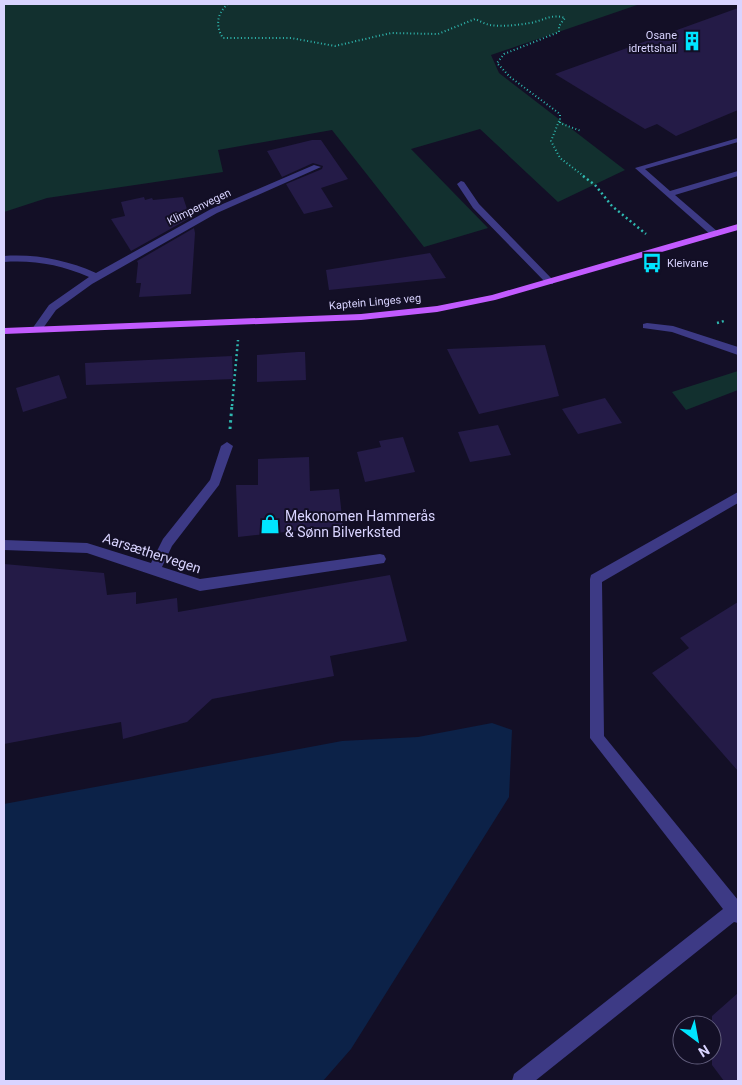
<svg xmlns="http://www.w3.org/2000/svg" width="742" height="1085" viewBox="0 0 742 1085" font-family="Roboto,sans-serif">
	<rect width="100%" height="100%" fill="#130f26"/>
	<path fill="#12302f" d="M4 4H640L491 55 499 73 625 170 558 202 480 129 411 149 488 228 424 247 332 130 218 150 223 172 47 198 4 212Z
		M738 371V390L686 410 672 392Z"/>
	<path fill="#0c2248" d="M492 723 512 730 509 797 351 1049 323 1081H4V804L342 741 418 737Z"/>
	<path fill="#241b47" d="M738 8V110L676 136 657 124 645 129 555 74Z
		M312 140H321L348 179 321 188 333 207 304 214 286 184 322 169 323 166 313 163 282 177 267 151Z
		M144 197 145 200 152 198 153 200 183 197 190 218 131 251 111 219 125 216 121 202Z
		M194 228 195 233 191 294 139 297 141 283H136L138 263 137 261Z
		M430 253 446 278 329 290 326 270Z
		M545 345 559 396 479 414 447 349Z
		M298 352H305L306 380 257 382V355Z
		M232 356 233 379 86 385 85 363Z
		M59 375 67 398 23 412 16 388Z
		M605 398 622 423 578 434 562 409Z
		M498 425 511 455 470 462 458 432Z
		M403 437 415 472 365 482 357 452 381 447 379 441Z
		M309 457 310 491 339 489 343 526 238 537 236 485H258V459Z
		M4 564 104 573 107 595 136 592V604L177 598 178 612 390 575 407 641 330 656 334 676 212 699 187 722 123 739 121 722 4 744Z
		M738 602V771L652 673 689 648 680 638Z
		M738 993V1081H724L712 1065V1016Z"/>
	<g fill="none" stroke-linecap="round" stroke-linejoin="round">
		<path stroke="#2fb8b0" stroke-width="2" stroke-dasharray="1 2.5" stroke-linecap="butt" d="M228 4C217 13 215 26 223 38H291L335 46 391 33 438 34 475 19C480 21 485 24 490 25 502 27 518 25 530 23 543 21 552 13 565 18L559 26V32L504 54 497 63 510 77 560 114V123L581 131
			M559 121 551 141 560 158 585 177"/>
		<path stroke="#2fb8b0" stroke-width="2.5" stroke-dasharray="2 3" stroke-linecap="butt" d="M583 176 595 185 612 206 646 234
			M717 323 724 321
			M232 406 238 340"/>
		<path stroke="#2fb8b0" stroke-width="3" stroke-dasharray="2.5 4" stroke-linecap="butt" d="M230 429 232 404"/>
		<path fill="#3d3a85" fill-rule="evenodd" d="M738 138V142L645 169 670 191 738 171V176L675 195 718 232V236H712L635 168Z
			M314 165 321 167 217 213 92 284 56 310 41 331 37 332 32 329 49 305 89 277C61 265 35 260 4 262V256C37 254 66 260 96 273L211 209Z
			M461 181 464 182 479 204 553 280V284H547L473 208 457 184Z
			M647 323 673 326 738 347V355L672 332 643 328V324Z
			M227 442 233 446 219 485 172 546 162 567 200 579 380 554 384 555 386 559 384 563 200 591 87 553 4 550V540L87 543 151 563 163 539 210 480 221 446Z
			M738 492V503L602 582 604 736 738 900V923L734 922 535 1081H512L514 1074 723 909 590 738V579L591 575Z"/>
		<path fill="#c25bff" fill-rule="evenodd" d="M738 224V230L495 300 437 312 361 320 4 334V328L361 314 437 306 492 295Z"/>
	</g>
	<defs>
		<symbol id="building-bare" viewBox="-9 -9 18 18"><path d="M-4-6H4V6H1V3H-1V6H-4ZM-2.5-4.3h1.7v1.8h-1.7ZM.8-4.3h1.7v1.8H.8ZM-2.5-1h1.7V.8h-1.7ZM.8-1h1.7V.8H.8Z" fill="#00e5ff" stroke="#130f26" stroke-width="2.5" paint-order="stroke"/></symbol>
		<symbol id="bus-bare" viewBox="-9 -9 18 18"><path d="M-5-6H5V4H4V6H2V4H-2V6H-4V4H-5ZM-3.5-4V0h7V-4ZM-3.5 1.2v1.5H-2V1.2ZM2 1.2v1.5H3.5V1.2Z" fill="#00e5ff" stroke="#130f26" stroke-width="2.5" paint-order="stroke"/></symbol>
		<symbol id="shop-bare" viewBox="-9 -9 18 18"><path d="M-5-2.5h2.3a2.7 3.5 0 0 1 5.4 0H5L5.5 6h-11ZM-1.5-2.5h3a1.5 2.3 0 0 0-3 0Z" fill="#00e5ff" stroke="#130f26" stroke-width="2.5" paint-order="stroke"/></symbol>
	</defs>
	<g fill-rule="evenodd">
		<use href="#building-bare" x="678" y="27" width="28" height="28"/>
		<use href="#bus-bare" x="638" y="249" width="28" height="28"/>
		<use href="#shop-bare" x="256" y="510" width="28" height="28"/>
	</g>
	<g text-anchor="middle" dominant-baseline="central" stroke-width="4" stroke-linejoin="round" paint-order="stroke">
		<g font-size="11" fill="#d9d4ff" stroke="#130f26" text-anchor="end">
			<text x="677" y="35">Osane<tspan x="677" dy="13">idrettshall</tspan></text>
			<text x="667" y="263" text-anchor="start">Kleivane</text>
		</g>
		<g font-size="11" fill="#d9d4ff" stroke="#130f26">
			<text transform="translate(199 207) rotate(-26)">Klimpenvegen</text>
			<text transform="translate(375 302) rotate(-5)">Kaptein Linges veg</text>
		</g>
		<g font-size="14" fill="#d9d4ff" stroke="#130f26" text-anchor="start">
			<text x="285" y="516">Mekonomen Hammerås<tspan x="285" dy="16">&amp; Sønn Bilverksted</tspan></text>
		</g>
		<g font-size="14" fill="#d9d4ff" stroke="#130f26">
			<text transform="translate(152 553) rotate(18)">Aarsæthervegen</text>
		</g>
	</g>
	<rect width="742" height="1085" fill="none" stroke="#d9d4ff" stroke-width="10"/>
	<g transform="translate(697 1040) rotate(148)"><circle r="24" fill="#130f26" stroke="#625e7d"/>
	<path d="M0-4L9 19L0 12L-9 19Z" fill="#00e5ff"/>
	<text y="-8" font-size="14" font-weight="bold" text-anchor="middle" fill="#d9d4ff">N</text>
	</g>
</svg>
